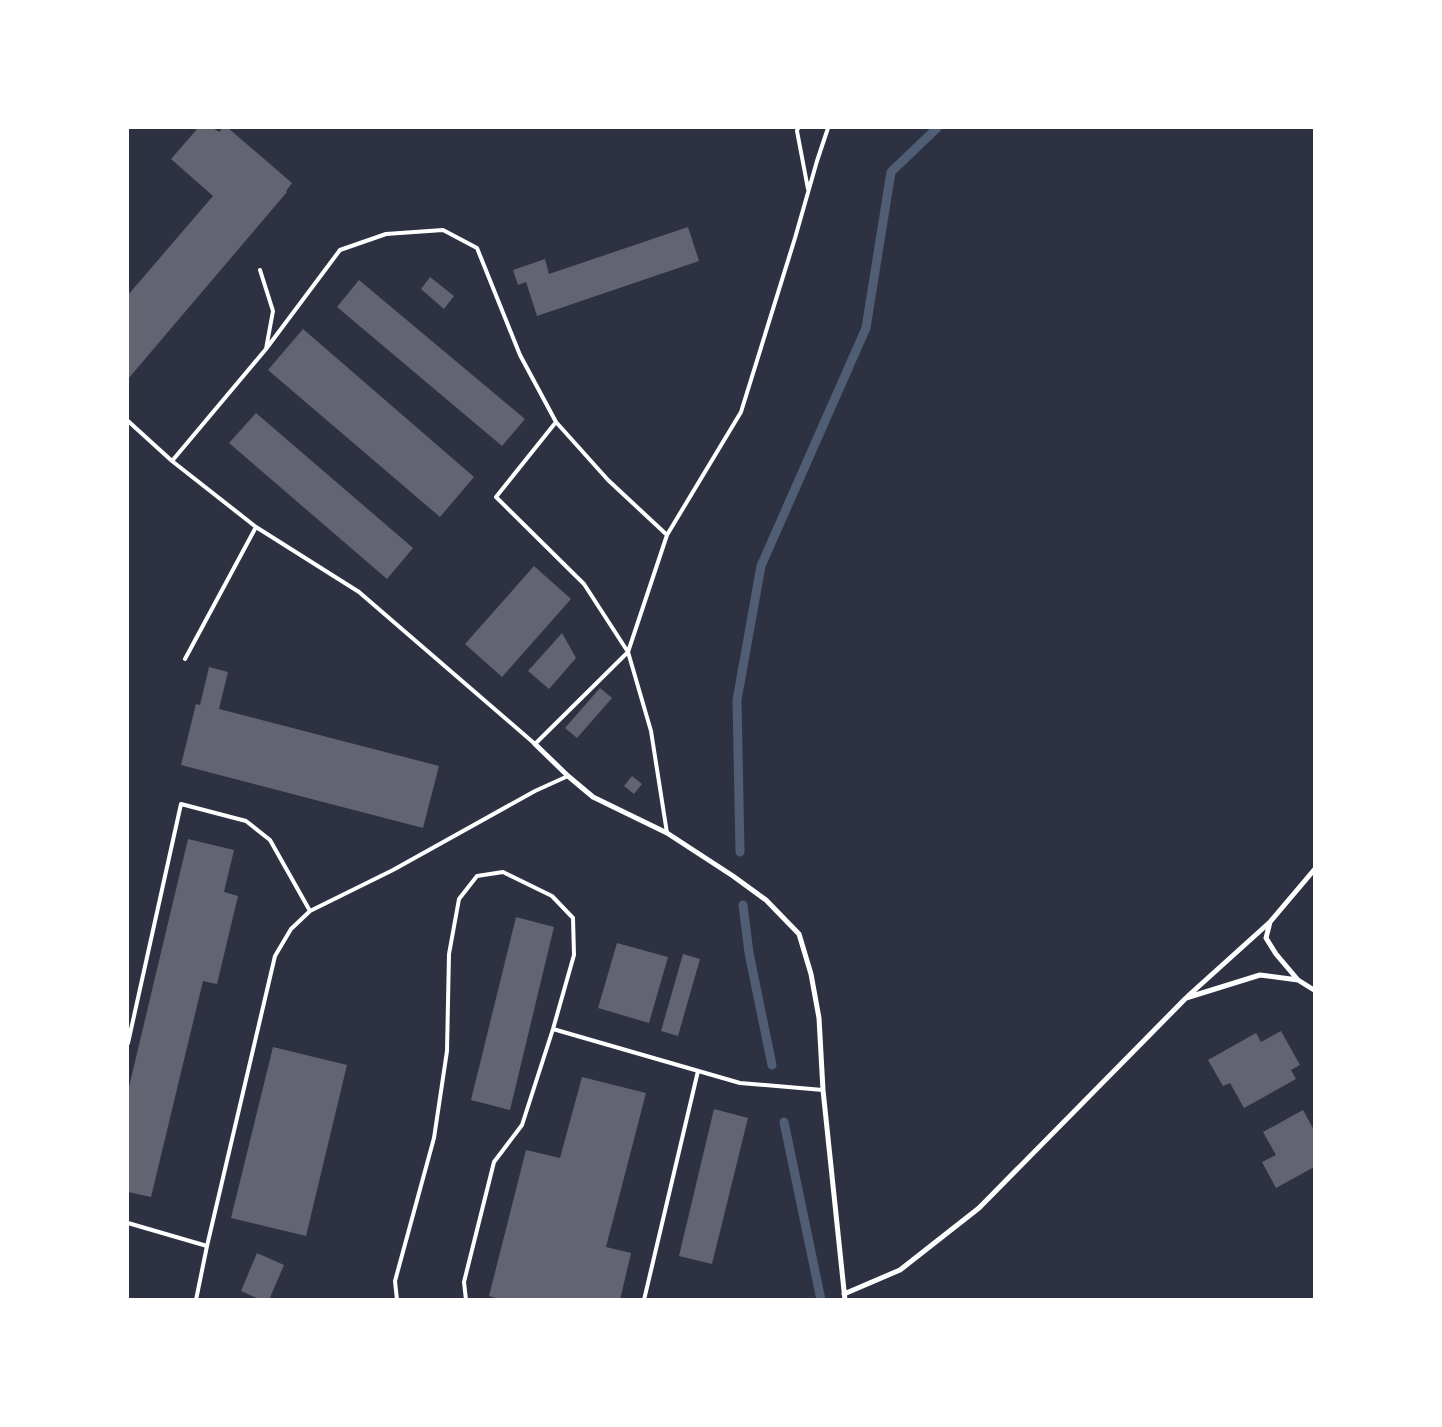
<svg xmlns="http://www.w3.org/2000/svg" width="1442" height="1427" viewBox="0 0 1442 1427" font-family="Figtree,sans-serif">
	<rect width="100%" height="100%" fill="#2d3142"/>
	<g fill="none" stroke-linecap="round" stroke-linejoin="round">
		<path stroke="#4f5d75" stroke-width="9" d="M740 852 737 700 761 566 866 328 891 172 937 128
			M743 905 749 953 772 1065
			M784 1122 821 1300"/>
	</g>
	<path fill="#626471" d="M198 128H213L219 132 223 128H228L292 183 286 191 287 192 128 379V295L213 196 171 159Z
		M688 227 699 261 537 316 526 282 518 285 513 270 545 259 549 274Z
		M430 277 454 296 444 309 421 289Z
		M359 280 525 419 502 446 337 307Z
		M303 329 474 477 440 517 268 370Z
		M256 413 413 548 387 579 229 443Z
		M534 566 571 599 502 677 465 644Z
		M562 633 576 658 549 689 528 671Z
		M209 667 228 672 219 709 439 766 423 828 181 765 196 704 200 705Z
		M600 688 612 698 577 738 565 728Z
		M632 776 642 784 634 794 624 786Z
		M188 839 234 850 224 892 238 896 217 984 203 981 151 1197 128 1192V1091Z
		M516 917 554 927 510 1110 471 1100Z
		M617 943 668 957 649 1023 598 1008Z
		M683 954 700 959 678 1036 661 1031Z
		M1281 1031 1300 1065 1291 1070 1296 1079 1244 1108 1230 1083 1223 1086 1208 1060 1256 1033 1261 1042Z
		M273 1047 347 1065 306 1236 231 1218Z
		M582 1077 646 1093 606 1247 631 1253 620 1300H503L489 1296 526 1150 560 1158Z
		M714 1109 748 1118 712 1264 679 1256Z
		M1303 1110 1314 1130V1167L1276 1188 1262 1162 1276 1155 1263 1132Z
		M257 1253 284 1265 269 1300H261L241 1291Z"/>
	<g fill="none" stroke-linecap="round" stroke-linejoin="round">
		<path stroke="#fff" stroke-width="4" d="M798 128 797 131 808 189
			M266 349 340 250 386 234 443 230 477 248 520 355 556 422 608 480 667 535
			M128 421 172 461 256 527 359 592 535 744 628 652 667 535 741 412 795 238 817 161 828 128
			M556 422 496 497 584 584 628 652 651 731 667 833
			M172 461 266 349 273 311 260 270
			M185 659 256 527
			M553 1029 740 1083 823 1090
			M128 1043 181 804 246 821 270 840 310 911
			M128 1223 207 1246 275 956 291 929 310 911 393 870 535 791 568 776
			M196 1300 207 1246
			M397 1300 395 1281 434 1138 447 1051 449 954 459 899 477 876 503 872 552 896 573 918 574 955 553 1029 522 1125 494 1162 464 1282 466 1300
			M644 1300 698 1071"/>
		<path stroke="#fff" stroke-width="5" d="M535 744 568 776 593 797 667 833 733 876 766 900 799 934 811 974 819 1018 823 1090 845 1300
			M1314 870 1270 922 1266 938 1276 954 1298 980 1314 990
			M1188 996 1270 922
			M844 1294 900 1270 979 1208 1186 998 1260 975 1298 980"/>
	</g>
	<rect width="1442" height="1427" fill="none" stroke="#ffffff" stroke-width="258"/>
</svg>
